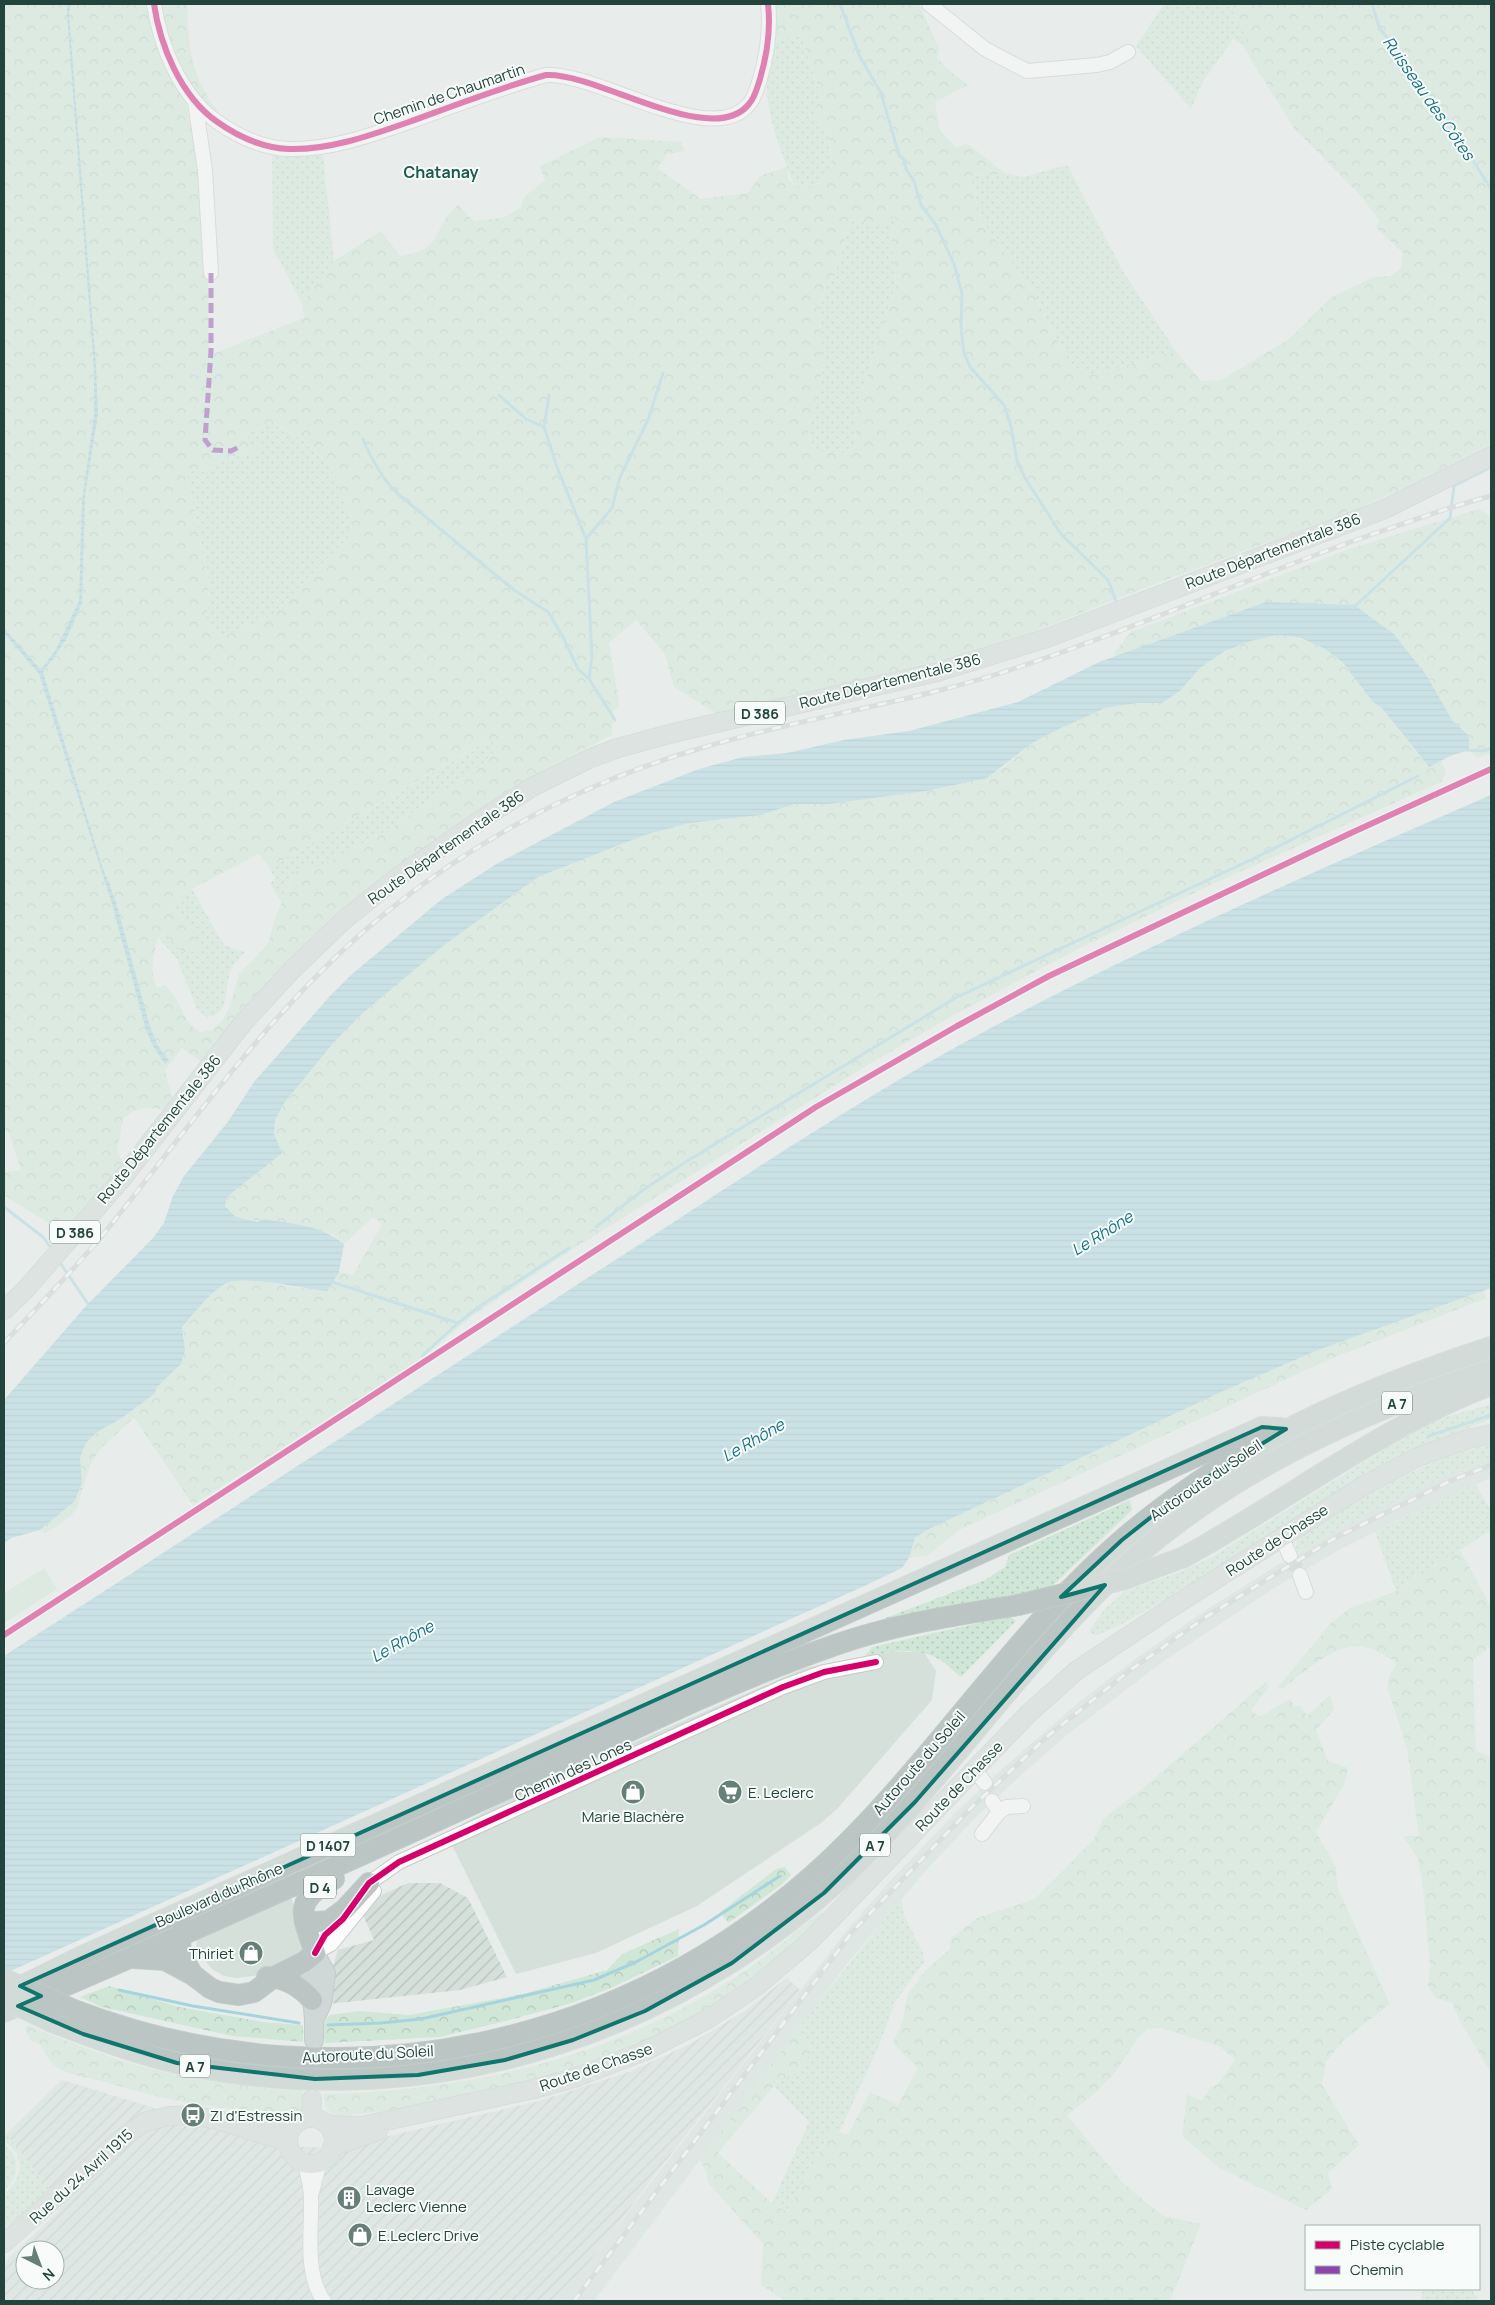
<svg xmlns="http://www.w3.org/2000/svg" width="1495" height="2305" viewBox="0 0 1495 2305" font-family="Manrope,sans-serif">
	<defs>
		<pattern id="industrial-furrows" width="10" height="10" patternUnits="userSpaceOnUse" patternTransform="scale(1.25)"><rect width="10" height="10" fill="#d5e0db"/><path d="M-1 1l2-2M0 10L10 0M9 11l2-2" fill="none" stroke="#b7c1bd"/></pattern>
		<pattern id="grass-dots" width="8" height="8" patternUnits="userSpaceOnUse" patternTransform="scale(1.25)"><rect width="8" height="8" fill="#d0e7d8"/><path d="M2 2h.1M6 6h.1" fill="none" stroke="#b2c7ba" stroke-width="1.8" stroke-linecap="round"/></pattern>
		<pattern id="forest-crowns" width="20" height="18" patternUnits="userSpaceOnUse" patternTransform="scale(1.25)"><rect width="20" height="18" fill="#d0e7d8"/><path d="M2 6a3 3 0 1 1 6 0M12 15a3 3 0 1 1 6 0" fill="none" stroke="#b2c7ba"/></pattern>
		<pattern id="water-rules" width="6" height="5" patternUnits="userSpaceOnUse" patternTransform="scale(1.25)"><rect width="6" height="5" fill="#a6d4de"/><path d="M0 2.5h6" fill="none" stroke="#8fb7bf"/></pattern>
	</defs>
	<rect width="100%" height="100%" fill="#e8edeb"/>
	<path fill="#d5e0db" d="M1491 1458V1478L1395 1522 1339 1550 1273 1589 1165 1660 1067 1735 1019 1777 979 1814 928 1868 850 1960 594 2301H559L848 1929 891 1880 958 1810 1002 1769 1079 1702 1135 1659 1203 1612 1276 1566 1356 1520 1426 1484Z
		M887 1652H924L936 1671 932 1700 837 1809 821 1823 697 1906 596 1953 516 1974 446 1833 525 1790 805 1668Z
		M291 1897 307 1944 298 1957 254 1976 235 1978 224 1976 212 1969 196 1950 197 1938Z"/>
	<path fill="url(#industrial-furrows)" fill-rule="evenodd" d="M408 1883H440L468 1898 507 1977 460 1990 328 2004 332 1969 338 1950 374 1940 363 1915 375 1898Z
		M787 1978 800 1990 657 2172 560 2301H4V2262L59 2211 51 2191 6 2134 62 2080 279 2146 337 2148 539 2101 629 2072 690 2044 743 2012ZM25 2250H55V2280H25Z"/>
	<path fill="url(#grass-dots)" d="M1164 4H1228L1248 36 1242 45 1233 39 1202 83 1191 109 1136 46Z
		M801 36 821 96 813 116 828 131 832 165 821 183 799 189C788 178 790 173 784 159 775 134 766 109 767 81 767 67 771 53 774 39Z
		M272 154 295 156 323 155 334 261 302 303 273 249Z
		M1067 165 1124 273 1176 351 1092 375 1077 370 1065 356 1032 290 981 220 970 176 1006 174 1024 177Z
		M893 217 899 221 891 234 896 284 859 402 854 448 848 453 818 452 811 442 808 432 823 368 819 317 825 287 834 277 851 220 864 222Z
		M274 423 305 442 330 466 353 521 349 537 270 617 227 635 213 633 207 620 209 585 186 470 194 467 204 472 230 457 256 453 247 444 248 433Z
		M490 739 498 747 483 764 391 828 318 867C291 863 290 882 282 903L270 883 275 878 269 868Z
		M192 889 224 945 245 952C241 957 235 962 232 968 223 985 232 1015 207 1017L197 1009 177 959 158 937 191 928 175 909 182 894Z
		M1491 1404V1419L1404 1453 1214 1572 1122 1624 1097 1635H1093L1090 1630 1104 1610 1125 1591 1182 1571 1212 1557 1415 1430 1446 1417Z
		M1491 1444V1458C1422 1484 1358 1519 1294 1555L1298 1536C1359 1499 1420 1461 1491 1444Z
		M1475 1484 1491 1510V1530L1396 1591 1375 1532Z
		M1130 1500 1132 1510 1048 1590 882 1626 880 1620 985 1580 1005 1567 1009 1555Z
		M1010 1616 1016 1621 961 1677C954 1672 947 1664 940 1660 918 1646 887 1652 864 1657L872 1647Z
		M901 1899 904 1915 923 1953 924 1962 895 2002 880 2043 839 2133 831 2131 787 2212 772 2203 809 2122 774 2086 800 2069 813 2049 798 2028Z
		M4 2131 51 2191 4 2228V2194C23 2179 26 2155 4 2141Z
		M4 2145C22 2157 19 2177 4 2191Z
		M1423 2289H1471L1479 2301H1421Z"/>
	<path fill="url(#forest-crowns)" fill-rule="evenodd" d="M4 4H187C189 50 190 72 217 111L213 116 192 96 186 104 195 146 208 276 209 355 304 318 302 303 334 261 381 231 400 256C446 250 431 227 458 205L473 221 502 218 520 208 525 196 545 181 540 166 600 137 681 142 685 151 667 154 657 168 701 199 748 193 760 176 787 167 789 180 799 189 821 183 832 165 828 131 812 116 821 96 801 36 774 39 771 4H919L940 51 937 57 944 66 968 85 935 102 940 131 957 148 967 143 1006 174 970 176 981 220 1032 290 1065 356 1077 370 1093 375 1176 351 1201 381 1221 380 1289 339 1330 298 1374 277 1391 276 1401 268 1403 253 1376 228 1379 220 1359 194 1294 128 1242 45 1248 36 1228 4H1491V444L1411 485 1350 512 1147 587 1043 628 940 661 717 714 674 687 665 654 636 620 609 643 620 706 614 710 612 735 553 765 489 802 386 877 292 957 234 1021 204 1064 182 1048 165 1070 173 1102 165 1110C147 1107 137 1107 123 1119L117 1151 125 1166 64 1233 4 1195V1172L21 1170 9 1134 4 1128ZM894 217 898 221 891 234 896 284 859 402 854 448 848 453 819 452 811 443 808 432 823 368 819 317 825 287 834 277 851 220 864 222 872 230ZM275 423 305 442 330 466 353 521 349 537 270 617 227 635 213 633 207 620 209 585 186 471 194 467 204 472 230 457 256 453 259 447 247 444 248 433ZM489 739 498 747 483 764 391 828 318 867 306 865 294 873 275 918 268 944 239 974 229 1009 221 1022 211 1030 200 1032C182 1023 181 997 164 985L157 988C149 972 154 953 158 937L166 934 182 952H203L191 928 175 909 182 894 259 854 269 868Z
		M1479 509 1491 518V753L1477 758 1469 750V736L1452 720 1427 676 1394 634 1354 605 1266 602 1116 656 1115 652 1131 632 1352 548Z
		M1279 635C1313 640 1332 649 1354 677 1363 689 1370 701 1382 708L1428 767 1441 761 1446 773 1441 782 1213 884 1078 949 952 1016 871 1063 573 1249 473 1315 423 1358 193 1505 134 1418 100 1449 90 1465 77 1508 71 1516 45 1534 40 1530 75 1501 82 1482 80 1458 85 1444 97 1432 122 1418 154 1394 157 1387 181 1364 184 1335 182 1327C194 1313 212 1288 230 1282 264 1270 312 1309 339 1272L353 1275 382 1224 373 1217 344 1244 333 1234 236 1217 225 1206 227 1197 260 1171 278 1148 274 1134 275 1120 284 1103 335 1041 364 1012 443 946 538 877 645 835 689 823 761 815 794 804H829L926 791 1001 769 1032 743 1061 728 1105 708 1137 703H1163L1180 691 1200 668 1225 651 1251 641Z
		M1483 1291 1487 1298 1330 1359 959 1530 927 1556 909 1558 915 1538 927 1530 1221 1392 1318 1350Z
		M1460 1550 1491 1607V1646L1473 1660 1476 1751 1491 1757V2073L1460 2021 1452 2003 1436 1998 1428 1986 1430 1967 1423 1887 1418 1859 1403 1836H1419L1407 1748 1388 1690V1679L1397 1663C1386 1656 1372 1647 1358 1646 1333 1645 1302 1674 1282 1689L1278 1687 1331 1623 1349 1609 1396 1591Z
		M1266 1682 1269 1687 1251 1710 1259 1717 1290 1699 1294 1706H1300L1307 1716 1330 1695 1334 1709 1316 1730 1328 1761 1348 1768 1345 1783 1316 1832 1336 1867 1337 1886 1390 2004 1345 2039 1326 2062 1322 2084 1359 2145 1328 2173 1332 2189 1306 2210 1219 2168 1182 2136 1187 2094 1202 2101 1211 2087 1217 2085 1235 2060 1219 2046 1160 2028 1148 2029 1138 2038 1114 2074 1095 2093 1067 2115 1123 2183 1163 2216 1201 2224 1170 2301H786L761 2285 763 2244 708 2183 706 2171 700 2160 798 2028 813 2049 800 2069 774 2086 718 2153 772 2203 787 2212 831 2131 848 2135 870 2092 898 2105 918 2068 893 2043 902 2022 908 1994 927 1969 950 1949 951 1938 977 1918 1035 1899 1094 1839 1103 1819 1143 1788Z
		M785 1867 791 1875 781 1885 728 1923 720 1912 776 1869Z
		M824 1909 814 1928 736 1993 677 2028 583 2068 491 2092 395 2110 333 2117 325 2105 323 2094C466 2090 597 2062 721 1986 758 1964 791 1936 824 1909Z
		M679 1929 678 1956 613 1987 572 2003 506 2021 440 2037 325 2043 322 2024 330 2015 359 2011 409 2015 523 1994 607 1970 622 1954Z
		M109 1986 179 2007 263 2022 303 2025V2042L232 2036 102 2007 80 1997Z
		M27 2025C71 2042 117 2062 164 2072 209 2082 256 2088 303 2091V2110C294 2113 289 2110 280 2111 221 2112 161 2099 104 2082 90 2078 73 2076 60 2069 50 2064 45 2052 39 2043L31 2041 25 2029Z"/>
	<path fill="#d0e7d8" d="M44 1568 57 1589 4 1623V1593Z"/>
	<path fill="url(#water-rules)" d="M71 4 69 13 96 366 98 414 85 495 82 603 66 640 43 672 102 866 116 902 150 1027 158 1046 169 1060 165 1064 154 1048 146 1030 112 904 39 674 4 633V628L41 670 56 649 79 601 82 501 94 415V370L67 15V5Z
		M1266 602 1354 605 1394 634 1427 676 1452 720 1469 736V750L1450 756 1429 767 1382 708 1373 702 1343 663 1325 649 1301 638 1278 635 1251 641 1225 651 1200 668 1180 691 1162 703H1137L1105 708 1061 728 1032 743 987 778 926 791 829 804H794L761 815 689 823 645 835 538 877 443 946 364 1012 335 1041 284 1103 275 1120 274 1134 282 1153 227 1197 225 1206 236 1217 258 1222 264 1219C292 1224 321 1225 344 1244L339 1272 327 1291C303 1289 250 1276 230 1282 213 1287 194 1314 182 1327L185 1350 181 1364 157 1387 154 1394 122 1418 97 1432 85 1444 80 1458 82 1482 75 1501 40 1530 11 1538 4 1543V1400L85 1307 153 1238 164 1223 173 1196 184 1176 227 1123 254 1082 330 996 351 975 442 899 498 863 614 802 699 769 743 757 787 753 844 740 909 731 1018 702 1099 662Z
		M1491 795V1288L1318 1350 1221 1392 927 1530 915 1538 909 1558 902 1568 873 1582 4 1974V1656C200 1529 396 1402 592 1275 723 1191 852 1102 989 1029 1152 942 1322 868 1491 795Z"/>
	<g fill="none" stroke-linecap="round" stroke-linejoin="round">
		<path stroke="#a6d4de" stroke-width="3" d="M840 4 859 55 881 93 899 155 905 161 906 169 914 181 921 205 936 225 954 264 962 293 961 328 964 353 970 367 1004 405 1011 426 1017 461 1025 478 1061 534 1108 580 1116 601
			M1372 4 1379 27 1445 116 1491 189
			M499 395 526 419 544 427
			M549 395 544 427 557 467 586 539
			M363 439C371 458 382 479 398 494L514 590 548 612 562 635 578 669 589 679
			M1353 608 1450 518 1454 486 1491 467
			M615 720 589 679 592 657 586 539 612 508 620 477 648 420 663 373
			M1466 750 1484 751 1491 748
			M4 1207 43 1237 53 1251
			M596 1227 643 1190 684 1163 957 997 1257 857 1418 776
			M59 1261 90 1307
			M332 1282 458 1323
			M422 1356 458 1323 480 1306 569 1248
			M1429 1436 1491 1415
			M119 1990 193 2006 299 2023
			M328 2025 381 2023 421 2019 594 1980 636 1962 704 1925 780 1876"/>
		<path stroke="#c0cbc8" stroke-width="14" stroke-dasharray="14 7" stroke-linecap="butt" d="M1290 1556 1300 1575"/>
		<defs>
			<path id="minor" d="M154 4C160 46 181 96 216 121 237 136 263 148 289 149 329 150 369 136 406 123 453 106 499 88 546 75 597 72 712 150 749 104 755 97 757 88 760 79 767 55 771 30 768 4
				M929 4 985 49 1027 71 1097 65 1110 62 1128 52
				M195 102 205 170 211 273
				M1282 1538 1290 1556
				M1300 1575 1306 1592
				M975 1770 985 1783
				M999 1812 1007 1807 1023 1806
				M982 1834 999 1812 992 1801
				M364 1889 369 1883 399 1862 783 1687 824 1672 876 1662
				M315 1953 325 1935 343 1919
				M315 1953 331 1944 374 1891
				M305 2163C307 2174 311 2186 311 2198 312 2230 304 2274 324 2301
				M312 2192 320 2161"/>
			<path id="major" d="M4 1310 26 1289 121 1180 243 1023 292 970 344 920 395 879 491 813 534 786 591 758 618 748 673 733 937 672 1047 638 1385 509 1491 456
				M315 1953 326 1973 322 2003 317 2014
				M314 2040V2019L310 1975 315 1953
				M311 2118 312 2099
				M288 2141a23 23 0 1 1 46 0a23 23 0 1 1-46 0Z
				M249 2122 295 2124
				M327 2125 362 2126 534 2089 577 2077 645 2051 708 2019 757 1986 810 1941 1027 1715 1076 1671 1169 1609 1363 1486 1418 1457 1468 1439 1491 1434
				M332 2147 378 2131
				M4 2243 121 2139 145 2122 169 2116 193 2115 221 2121 288 2142"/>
			<path id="highway" d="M1184 1557C1287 1501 1380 1427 1491 1385
				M305 1923 329 1921 345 1909 369 1883
				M183 1926C177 1949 181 1955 193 1975
				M134 1958 165 1960 193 1975 210 1988 219 1992 239 1995 254 1992 274 1977 304 1962 315 1953C302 1914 292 1901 334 1879
				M267 1977C284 1977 301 1987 312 2000
				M7 1993 80 1957 1262 1427 1281 1428
				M74 2010C346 2114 650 2046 853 1837 947 1741 1021 1627 1123 1539 1232 1445 1356 1391 1491 1347
				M4 2012C164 1944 323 1873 482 1800 598 1747 714 1687 835 1645 894 1624 957 1615 1018 1605
				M52 2022C94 2038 137 2054 181 2064 439 2118 696 2031 878 1842 968 1748 1041 1638 1140 1553 1243 1465 1364 1411 1491 1370"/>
		</defs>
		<use href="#minor" stroke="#c5cac8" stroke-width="16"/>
		<use href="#major" stroke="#c2ccc9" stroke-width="20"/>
		<use href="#highway" stroke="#c2ccc9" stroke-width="22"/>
		<use href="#minor" stroke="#fcfcfc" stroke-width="14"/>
		<use href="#major" stroke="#cfd8d6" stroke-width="18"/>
		<use href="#highway" stroke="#bbc5c3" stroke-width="20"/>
		<defs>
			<path id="rail" d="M4 1343C38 1306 74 1270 106 1231 196 1119 279 997 393 907 483 835 587 782 698 749 803 717 912 703 1016 668 1137 628 1253 576 1373 534 1412 521 1451 506 1491 496
				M574 2301 853 1931 972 1807 1049 1735 1129 1671 1206 1617 1269 1578 1335 1538 1450 1481 1491 1465"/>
		</defs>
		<use href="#rail" stroke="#c9cdcc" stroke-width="5"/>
		<use href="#rail" stroke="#f7fbf9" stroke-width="3" stroke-dasharray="9" stroke-linecap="butt"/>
		<defs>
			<path id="highway-bridge" d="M1018 1605 1125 1579 1184 1557
				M4 1979 74 2010
				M4 1999 52 2022"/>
		</defs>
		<use href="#highway-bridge" stroke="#c2ccc9" stroke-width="22" stroke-linecap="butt"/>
		<use href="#highway-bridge" stroke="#bbc5c3" stroke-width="20"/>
		<path stroke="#8e44ad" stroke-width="5" stroke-dasharray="10 5" stroke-linecap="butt" d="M211 273V351L205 440 213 450 231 451 241 446"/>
		<defs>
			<path id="cycleway" d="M154 4C160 46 181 96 216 121 237 136 263 148 289 149 329 150 369 136 406 123 453 106 499 88 546 75 597 72 712 150 749 104 755 97 757 88 760 79 767 55 771 30 768 4
				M4 1635 816 1107 957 1026 1049 976 1351 833 1491 769
				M315 1953 325 1935 343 1919 369 1883 399 1862 783 1687 824 1672 876 1662"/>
		</defs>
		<use href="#cycleway" stroke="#f7fbf9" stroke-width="9"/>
		<use href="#cycleway" stroke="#d6006c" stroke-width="6"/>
	</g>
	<path d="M0 0H1495V2305H0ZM1262 1427 1286 1429 1179 1495 1122 1540 1061 1597 1105 1585 915 1802 824 1893 732 1963 645 2011 573 2040 505 2060 418 2075 315 2079 177 2063 83 2034 18 2006 41 1996 20 1986Z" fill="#e8edeb" fill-opacity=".55" fill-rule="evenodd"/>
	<path fill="none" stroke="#0f766e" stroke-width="4" stroke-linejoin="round" d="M1262 1427 1286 1429 1179 1495 1122 1540 1061 1597 1105 1585 915 1802 824 1893 732 1963 645 2011 573 2040 505 2060 418 2075 315 2079 177 2063 83 2034 18 2006 41 1996 20 1986Z"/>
	<defs>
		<symbol id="shop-disc" viewBox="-11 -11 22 22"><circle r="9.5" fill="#677f79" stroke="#f7fbf9"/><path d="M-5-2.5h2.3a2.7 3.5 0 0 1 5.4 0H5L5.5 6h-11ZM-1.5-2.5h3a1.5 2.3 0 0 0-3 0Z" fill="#fff"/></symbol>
		<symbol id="supermarket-disc" viewBox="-11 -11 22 22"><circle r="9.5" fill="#677f79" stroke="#f7fbf9"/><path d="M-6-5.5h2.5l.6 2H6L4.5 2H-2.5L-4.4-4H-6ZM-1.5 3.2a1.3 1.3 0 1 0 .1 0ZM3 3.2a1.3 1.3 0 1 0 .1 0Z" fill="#fff"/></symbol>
		<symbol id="bus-disc" viewBox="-11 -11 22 22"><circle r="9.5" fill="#677f79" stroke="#f7fbf9"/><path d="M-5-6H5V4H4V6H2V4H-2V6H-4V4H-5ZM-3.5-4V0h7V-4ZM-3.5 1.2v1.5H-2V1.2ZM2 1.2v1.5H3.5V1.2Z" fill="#fff"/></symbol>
		<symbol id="building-disc" viewBox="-11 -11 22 22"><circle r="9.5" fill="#677f79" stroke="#f7fbf9"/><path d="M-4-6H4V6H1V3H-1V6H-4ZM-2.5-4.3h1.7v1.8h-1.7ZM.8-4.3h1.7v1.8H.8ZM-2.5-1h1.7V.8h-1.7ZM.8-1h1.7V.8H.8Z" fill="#fff"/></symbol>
	</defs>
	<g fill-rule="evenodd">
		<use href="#shop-disc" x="619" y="1778" width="28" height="28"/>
		<use href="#supermarket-disc" x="716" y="1778" width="28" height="28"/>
		<use href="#shop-disc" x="237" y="1939" width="28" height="28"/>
		<use href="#bus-disc" x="179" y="2101" width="28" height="28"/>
		<use href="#building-disc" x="335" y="2184" width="28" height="28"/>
		<use href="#shop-disc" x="346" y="2221" width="28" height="28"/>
	</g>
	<g text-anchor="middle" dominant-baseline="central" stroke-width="4" stroke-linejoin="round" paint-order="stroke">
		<g fill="#f7fbf9" stroke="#627b75" stroke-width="1">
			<rect x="735" y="701.5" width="50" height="23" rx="4"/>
			<rect x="50" y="1220.5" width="50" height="23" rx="4"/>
			<rect x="1382" y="1391.5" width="30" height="23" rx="4"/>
			<rect x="300.5" y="1833.5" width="55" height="23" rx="4"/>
			<rect x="860" y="1833.5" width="30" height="23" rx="4"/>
			<rect x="304" y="1875.5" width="32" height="23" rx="4"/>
			<rect x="180" y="2054.5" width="30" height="23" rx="4"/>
		</g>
		<g font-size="14" font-weight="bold" fill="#22443c">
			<text x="760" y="713">D 386</text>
			<text x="75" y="1232">D 386</text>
			<text x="1397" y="1403">A 7</text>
			<text x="328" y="1845">D 1407</text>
			<text x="875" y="1845">A 7</text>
			<text x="320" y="1887">D 4</text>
			<text x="195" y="2066">A 7</text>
		</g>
		<g font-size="15" fill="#22443c" stroke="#f7fbf9">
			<text transform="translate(449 94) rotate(-19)">Chemin de Chaumartin</text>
			<text transform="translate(1273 551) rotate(-21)">Route Départementale 386</text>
			<text transform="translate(890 681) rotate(-14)">Route Départementale 386</text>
			<text transform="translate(446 847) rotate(-35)">Route Départementale 386</text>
			<text transform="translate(159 1129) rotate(-51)">Route Départementale 386</text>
			<text transform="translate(1206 1480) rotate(-34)">Autoroute du Soleil</text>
			<text transform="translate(1277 1540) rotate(-33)">Route de Chasse</text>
			<text transform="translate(919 1763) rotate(-49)">Autoroute du Soleil</text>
			<text transform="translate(573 1770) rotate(-25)">Chemin des Lones</text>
			<text transform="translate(959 1786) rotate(-46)">Route de Chasse</text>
			<text transform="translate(219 1895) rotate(-24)">Boulevard du Rhône</text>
			<text transform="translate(368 2054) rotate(-3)">Autoroute du Soleil</text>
			<text transform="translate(596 2067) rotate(-19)">Route de Chasse</text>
			<text transform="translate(81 2176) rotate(-42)">Rue du 24 Avril 1915</text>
		</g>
		<g font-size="15" fill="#22443c" stroke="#f7fbf9" text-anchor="start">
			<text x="748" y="1792">E. Leclerc</text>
			<text x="633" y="1816" text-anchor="middle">Marie Blachère</text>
			<text x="234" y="1953" text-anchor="end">Thiriet</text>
			<text x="210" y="2115">ZI d'Estressin</text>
			<text x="366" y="2189">Lavage<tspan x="366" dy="17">Leclerc Vienne</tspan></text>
			<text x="378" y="2235">E.Leclerc Drive</text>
		</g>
		<g font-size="16" font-style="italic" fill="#157087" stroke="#f7fbf9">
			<text transform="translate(1429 98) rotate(55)">Ruisseau des Côtes</text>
			<text transform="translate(1102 1233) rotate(-32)">Le Rhône</text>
			<text transform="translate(753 1440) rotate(-30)">Le Rhône</text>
			<text transform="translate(402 1641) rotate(-29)">Le Rhône</text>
		</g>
		<g font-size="16" font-weight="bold" fill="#1b594c" stroke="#f7fbf9">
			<text x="441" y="172">Chatanay</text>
		</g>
	</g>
	<rect width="1495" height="2305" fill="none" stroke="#22443c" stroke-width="10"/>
	<rect x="1305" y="2225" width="175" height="65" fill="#f7fbf9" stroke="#a2b2ad"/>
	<rect x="1315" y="2241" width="25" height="8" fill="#d6006c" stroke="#a2b2ad"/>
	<text x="1350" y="2250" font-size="15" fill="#22443c">Piste cyclable</text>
	<rect x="1315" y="2266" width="25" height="8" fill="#8e44ad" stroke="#a2b2ad"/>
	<text x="1350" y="2275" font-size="15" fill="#22443c">Chemin</text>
	<g transform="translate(40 2265) rotate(138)"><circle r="24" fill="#f7fbf9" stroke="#a2b2ad"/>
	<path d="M0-4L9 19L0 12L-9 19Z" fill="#677f79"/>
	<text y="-8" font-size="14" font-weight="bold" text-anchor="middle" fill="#22443c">N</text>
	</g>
</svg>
